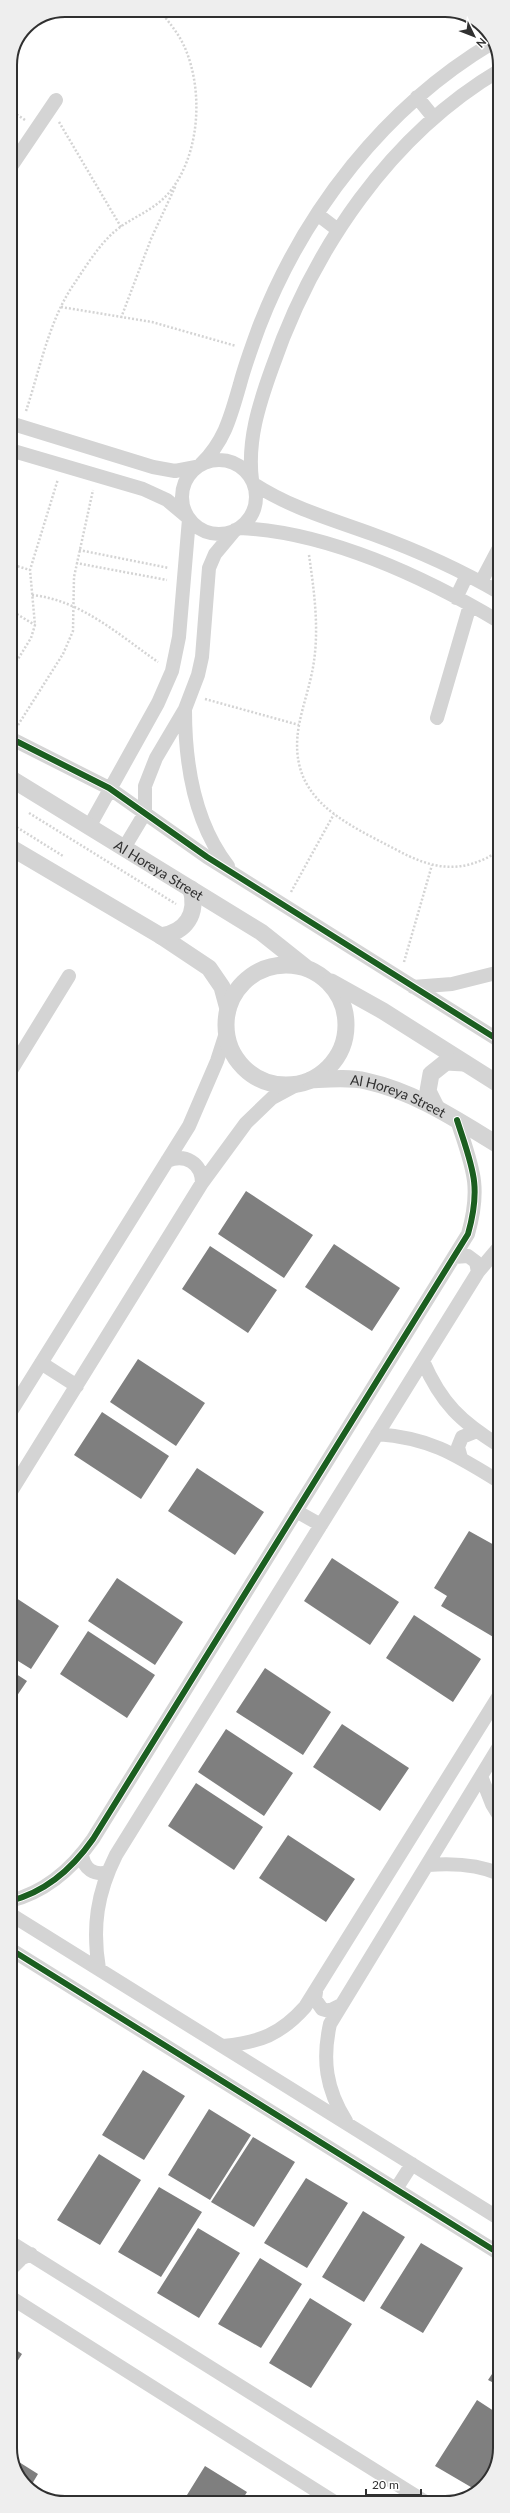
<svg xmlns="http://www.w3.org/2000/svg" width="510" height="2513" viewBox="0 0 510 2513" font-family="Lato,sans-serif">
	<rect width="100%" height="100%" fill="#fff"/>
	<path fill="#7f7f7f" d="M246 1191 313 1235 284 1278 218 1234Z
		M334 1244 400 1288 372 1331 305 1287Z
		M210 1246 277 1290 248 1333 182 1289Z
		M138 1359 205 1403 176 1446 110 1402Z
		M102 1412 169 1456 141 1499 74 1455Z
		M197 1468 264 1512 235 1555 168 1511Z
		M469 1531 496 1546 500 1560V1630L495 1638 441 1606 447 1596 434 1588Z
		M332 1558 399 1602 370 1645 304 1601Z
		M117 1578 183 1622 155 1665 88 1621Z
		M10 1594 59 1626 31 1669 10 1656Z
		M414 1615 481 1659 453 1702 386 1658Z
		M88 1631 155 1675 127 1718 60 1674Z
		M265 1668 331 1712 303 1755 236 1712Z
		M10 1670 27 1681 10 1706Z
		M342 1724 409 1768 380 1811 313 1767Z
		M226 1729 293 1773 264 1816 198 1772Z
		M196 1783 263 1827 234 1870 168 1826Z
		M288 1835 355 1879 326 1922 259 1878Z
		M143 2070 185 2096 144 2160 102 2135Z
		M209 2109 251 2135 210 2200 168 2175Z
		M253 2137 295 2162 254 2227 211 2202Z
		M99 2154 141 2180 100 2245 57 2220Z
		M306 2178 348 2203 307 2268 264 2243Z
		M159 2187 202 2212 161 2277 118 2252Z
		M363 2211 405 2237 364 2302 322 2277Z
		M198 2228 240 2253 199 2318 157 2293Z
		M421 2243 463 2268 423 2333 380 2308Z
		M260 2258 302 2284 261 2348 218 2324Z
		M310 2298 352 2324 311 2388 269 2363Z
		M10 2346 22 2354 10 2373Z
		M500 2362V2386L488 2380Z
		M477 2400 500 2415V2449L494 2465 476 2490 435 2466Z
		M11 2457 38 2474 29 2489 26 2487Z
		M205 2466 247 2492 240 2503H182Z"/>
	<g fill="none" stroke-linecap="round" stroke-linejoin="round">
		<path stroke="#d4d4d4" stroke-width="2.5" stroke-dasharray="2 2" stroke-linecap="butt" d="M10 110 25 120
			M59 122 121 227
			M61 307 152 322 236 346
			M121 318 151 239 176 185
			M26 411C40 369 49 320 74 284 86 266 99 245 115 231 132 217 151 212 167 195 200 158 204 92 185 48 179 34 169 22 159 10
			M79 550 169 568
			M309 555C314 590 319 626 314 661 311 683 303 704 299 725 286 797 341 821 395 849 433 870 463 875 500 850
			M76 563 167 580
			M10 564 30 570
			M32 595C81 600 119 635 158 662
			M10 610 35 625
			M10 672 31 638 35 625 30 570 58 479
			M205 699 299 725
			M18 725 63 654 73 631 74 577 93 490
			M29 813 176 904
			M10 823 63 856
			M291 892 334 814
			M404 962 432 865"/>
		<path stroke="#d4d4d4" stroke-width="14" d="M417 97 434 118
			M10 168 56 100
			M317 214 338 230
			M10 423 153 467 175 471 196 467
			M10 450 143 489 167 500 186 516
			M182 497a37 37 0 1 1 74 0a37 37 0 1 1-74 0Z
			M201 464C225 441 231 415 240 384 245 365 252 346 259 327 304 211 385 107 492 43
			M252 480C247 441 259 404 272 368 313 249 390 135 500 70
			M254 484C291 508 331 519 372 534 416 550 459 569 500 593
			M239 528C326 531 425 577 500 622
			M481 582 500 546
			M456 598 467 575
			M185 710C185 765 194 822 228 866
			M437 718 470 605
			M10 738 109 788 207 857 500 1041
			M89 827 158 703 172 671 179 637 189 519
			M124 848 145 813V786L156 758 185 709 198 675 202 657 209 568 215 554 235 530
			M413 987 452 984 500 972
			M10 1072 69 976
			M167 1161C185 1153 202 1163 202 1183
			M454 1257 468 1256 476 1262 478 1272
			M423 1361C441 1403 461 1422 500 1446
			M41 1363 77 1386
			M10 1413 189 1126 217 1061 226 1033
			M377 1434C431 1438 456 1455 500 1482
			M461 1458 458 1447 462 1437 477 1431
			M10 1493 202 1183 246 1123 272 1098 298 1084
			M296 1511 321 1525
			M481 1776 492 1804 500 1817
			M82 1855C84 1869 94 1876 108 1872
			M428 1865C452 1863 477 1864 500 1874
			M10 1901C46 1892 72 1869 93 1839L468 1234C482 1185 472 1167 457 1120
			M10 1914 500 2219
			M10 1949 500 2254
			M99 1969C92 1927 97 1893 116 1855L478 1272 500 1246
			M316 1992 315 1999 322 2009 329 2011 341 2005
			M223 2046C260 2042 280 2035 305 2007L500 1694
			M346 2121C326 2089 322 2060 330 2024L500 1745
			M396 2189 412 2164
			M10 2242 427 2503
			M10 2270 22 2258 31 2254
			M10 2297 336 2503"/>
		<g stroke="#d4d4d4" stroke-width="17">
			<path id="s1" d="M10 778 261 932 305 967"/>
			<path d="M10 847 161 936 209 968 222 987 228 1009"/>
			<path d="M161 936C186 932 198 914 191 889"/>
			<circle cx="286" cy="1025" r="60"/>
			<path d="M331 982 383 1011 500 1085"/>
			<path id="s2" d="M311 1080C329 1079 349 1077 366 1081 416 1092 457 1120 500 1146"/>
			<path d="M436 1107 428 1091 431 1074 446 1062 464 1063"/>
		</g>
		<defs>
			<path id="cycleway" d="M10 738 109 788 207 857 500 1041
				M10 1901C46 1892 72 1869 93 1839L468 1234C482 1185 472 1167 457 1120
				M10 1949 500 2254"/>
		</defs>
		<use href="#cycleway" stroke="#fff" stroke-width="8"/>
		<use href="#cycleway" stroke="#1b5e20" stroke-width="6"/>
	</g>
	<g text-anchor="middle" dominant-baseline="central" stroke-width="4" stroke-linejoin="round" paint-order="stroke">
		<g font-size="14" fill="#303030" stroke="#fff">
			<text stroke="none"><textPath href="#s1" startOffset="175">Al Horeya Street</textPath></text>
			<text stroke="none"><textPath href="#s2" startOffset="90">Al Horeya Street</textPath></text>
		</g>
	</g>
	<path d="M0 0H510V2513H0ZM65 17H445A48 48 0 0 1 493 65V2448A48 48 0 0 1 445 2496H65A48 48 0 0 1 17 2448V65A48 48 0 0 1 65 17Z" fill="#eee" fill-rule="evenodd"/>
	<path fill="none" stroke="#303030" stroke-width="2" d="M65 17H445A48 48 0 0 1 493 65V2448A48 48 0 0 1 445 2496H65A48 48 0 0 1 17 2448V65A48 48 0 0 1 65 17Z"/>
	<g transform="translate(474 36) rotate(133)" stroke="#ffffff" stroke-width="3" paint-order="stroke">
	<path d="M0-3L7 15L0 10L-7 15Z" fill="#303030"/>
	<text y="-6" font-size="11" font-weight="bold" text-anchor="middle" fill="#303030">N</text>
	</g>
	<path d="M366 2489v6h55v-6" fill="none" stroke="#303030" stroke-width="2"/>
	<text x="372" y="2489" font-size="12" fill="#303030" stroke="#ffffff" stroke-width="3" paint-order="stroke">20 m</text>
</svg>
